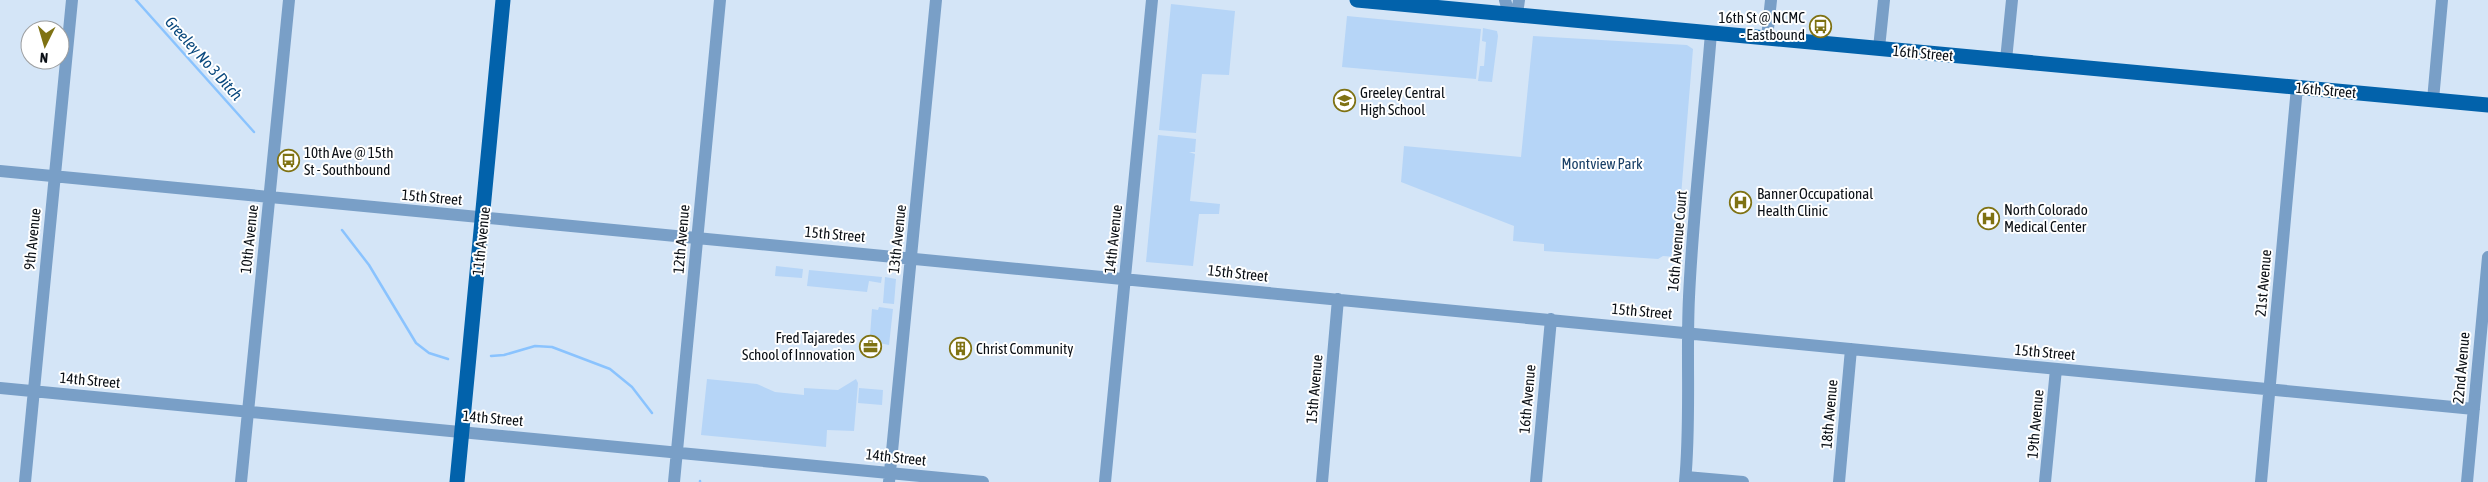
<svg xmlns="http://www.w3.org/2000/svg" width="2488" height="482" viewBox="0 0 2488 482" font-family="'Asap Condensed',sans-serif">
	<rect width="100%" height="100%" fill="#d4e5f7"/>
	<path fill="#b6d5f7" d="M1171 4 1235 11 1229 75 1202 74 1196 133 1159 130Z
		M1347 16 1481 29 1476 79 1342 67Z
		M1483 28 1497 31 1498 36 1492 82 1478 81 1480 66H1484L1486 42 1482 41Z
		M1533 36 1687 45 1693 49 1676 257 1663 256 1658 259 1544 251V244L1513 241 1514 226 1401 182 1404 146 1521 157Z
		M1158 135 1196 139 1195 152H1189L1195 154 1190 201 1220 204 1219 214H1199L1193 266 1146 262Z
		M776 266 803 269 802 278 775 276Z
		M809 270 882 277 881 283 869 281 867 292 807 286Z
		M885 277 896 279 894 304 883 303Z
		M879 307 893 309 889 345 879 343V338L870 336 872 309 878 310Z
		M707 379 757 384 775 392 804 395V388L838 390 856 379 858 383 854 431 827 430 826 447 701 435Z
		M859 388 883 390 882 405 858 403Z"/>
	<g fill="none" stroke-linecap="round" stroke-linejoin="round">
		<path stroke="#8ac3fe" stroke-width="2.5" d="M136 0 254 132
			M342 230 369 265 416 343 429 353 448 359
			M491 356 504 355 535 346 552 347 610 369 632 387 652 413
			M700 481V482"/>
		<path stroke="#799fc7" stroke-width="12" d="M1505 0 1509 14 1518 7 1519 0
			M1767 38 1771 0
			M1879 48 1884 0
			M2006 60 2012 0
			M2433 100 2442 0
			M0 171 2474 409
			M0 388 983 482
			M1686 477 1743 482
			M25 482 72 0
			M241 482 289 0
			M674 482 720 0
			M889 482 936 0
			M1105 482 1152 0
			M1322 482 1338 299
			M1536 482 1551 319
			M1685 482C1691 420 1686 359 1689 297 1693 209 1704 121 1711 33
			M1839 482 1851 349
			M2045 482 2056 369
			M2261 482 2297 87
			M2467 482 2488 257"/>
		<path stroke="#0262ab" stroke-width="15" d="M1357 0 2488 105
			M457 482 503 0"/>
	</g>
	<defs>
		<symbol id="bus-ring" viewBox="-11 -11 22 22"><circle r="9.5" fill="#fff" stroke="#7f7213" stroke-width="1.5"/><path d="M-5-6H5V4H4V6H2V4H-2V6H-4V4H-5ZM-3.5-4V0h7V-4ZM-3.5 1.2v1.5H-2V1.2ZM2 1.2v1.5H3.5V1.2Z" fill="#7f7213"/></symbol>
		<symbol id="school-ring" viewBox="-11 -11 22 22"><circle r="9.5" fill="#fff" stroke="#7f7213" stroke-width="1.5"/><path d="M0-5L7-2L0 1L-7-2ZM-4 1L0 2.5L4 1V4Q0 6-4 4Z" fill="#7f7213"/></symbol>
		<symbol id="hospital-ring" viewBox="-11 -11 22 22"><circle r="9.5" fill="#fff" stroke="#7f7213" stroke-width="1.5"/><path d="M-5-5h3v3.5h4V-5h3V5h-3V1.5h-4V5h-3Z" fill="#7f7213"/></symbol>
		<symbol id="office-ring" viewBox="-11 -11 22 22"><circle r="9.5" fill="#fff" stroke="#7f7213" stroke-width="1.5"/><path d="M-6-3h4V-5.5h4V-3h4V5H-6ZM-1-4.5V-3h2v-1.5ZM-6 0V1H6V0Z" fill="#7f7213"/></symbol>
		<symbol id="building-ring" viewBox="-11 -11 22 22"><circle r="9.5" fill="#fff" stroke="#7f7213" stroke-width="1.5"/><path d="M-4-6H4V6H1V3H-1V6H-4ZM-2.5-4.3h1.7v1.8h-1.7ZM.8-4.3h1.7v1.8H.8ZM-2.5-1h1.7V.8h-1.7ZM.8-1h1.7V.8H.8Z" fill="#7f7213"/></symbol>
	</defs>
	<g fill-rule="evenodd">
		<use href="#bus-ring" x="1808" y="14" width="25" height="25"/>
		<use href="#school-ring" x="1332" y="88" width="25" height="25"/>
		<use href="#bus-ring" x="276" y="148" width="25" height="25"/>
		<use href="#hospital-ring" x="1728" y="190" width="25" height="25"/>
		<use href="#hospital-ring" x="1976" y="206" width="25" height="25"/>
		<use href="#office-ring" x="858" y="334" width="25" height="25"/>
		<use href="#building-ring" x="948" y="336" width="25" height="25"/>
	</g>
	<g text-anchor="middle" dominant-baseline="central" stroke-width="4" stroke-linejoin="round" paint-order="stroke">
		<g font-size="15" fill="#0a0f15" stroke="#fff" text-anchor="start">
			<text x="1805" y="17" text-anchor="end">16th St @ NCMC<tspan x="1805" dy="17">- Eastbound</tspan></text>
			<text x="1360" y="92">Greeley Central<tspan x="1360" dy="17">High School</tspan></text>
			<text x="304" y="152">10th Ave @ 15th<tspan x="304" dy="17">St - Southbound</tspan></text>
			<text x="1757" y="193">Banner Occupational<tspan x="1757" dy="17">Health Clinic</tspan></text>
			<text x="2004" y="209">North Colorado<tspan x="2004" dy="17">Medical Center</tspan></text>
			<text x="855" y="337" text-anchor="end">Fred Tajaredes<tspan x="855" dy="17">School of Innovation</tspan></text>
			<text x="976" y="348">Christ Community</text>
		</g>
		<g font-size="15" fill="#0a0f15" stroke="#fff">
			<text transform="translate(1923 53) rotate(5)">16th Street</text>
			<text transform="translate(2326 90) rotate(5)">16th Street</text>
			<text transform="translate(432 197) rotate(5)">15th Street</text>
			<text transform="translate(835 234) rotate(5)">15th Street</text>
			<text transform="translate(32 239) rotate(-84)">9th Avenue</text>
			<text transform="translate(249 239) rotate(-84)">10th Avenue</text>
			<text transform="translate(681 239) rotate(-85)">12th Avenue</text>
			<text transform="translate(897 239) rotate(-84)">13th Avenue</text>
			<text transform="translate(1113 239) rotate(-84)">14th Avenue</text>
			<text transform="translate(481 241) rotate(-84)">11th Avenue</text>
			<text transform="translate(1677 241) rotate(-85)">16th Avenue Court</text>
			<text transform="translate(1238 273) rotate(6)">15th Street</text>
			<text transform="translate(2263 283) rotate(-85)">21st Avenue</text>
			<text transform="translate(1642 311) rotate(5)">15th Street</text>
			<text transform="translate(2045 352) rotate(5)">15th Street</text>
			<text transform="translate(2461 368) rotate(-85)">22nd Avenue</text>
			<text transform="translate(90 380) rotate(5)">14th Street</text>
			<text transform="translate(1314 389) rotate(-85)">15th Avenue</text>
			<text transform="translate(1527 399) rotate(-85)">16th Avenue</text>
			<text transform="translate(1829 414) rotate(-85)">18th Avenue</text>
			<text transform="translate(493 418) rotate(5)">14th Street</text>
			<text transform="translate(2035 424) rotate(-85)">19th Avenue</text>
			<text transform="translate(896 457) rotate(6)">14th Street</text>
		</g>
		<g font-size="15" fill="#183f66" stroke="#fff">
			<text x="1602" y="163">Montview Park</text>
		</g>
		<g font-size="16" font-style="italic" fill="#09487d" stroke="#fff">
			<text transform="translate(204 58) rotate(48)">Greeley No 3 Ditch</text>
		</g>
	</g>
	<g transform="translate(45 45) rotate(185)"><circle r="24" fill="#ffffff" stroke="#9d9fa1"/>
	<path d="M0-4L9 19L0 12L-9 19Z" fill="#7f7213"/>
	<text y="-8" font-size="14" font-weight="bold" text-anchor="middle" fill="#0a0f15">N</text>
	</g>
</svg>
